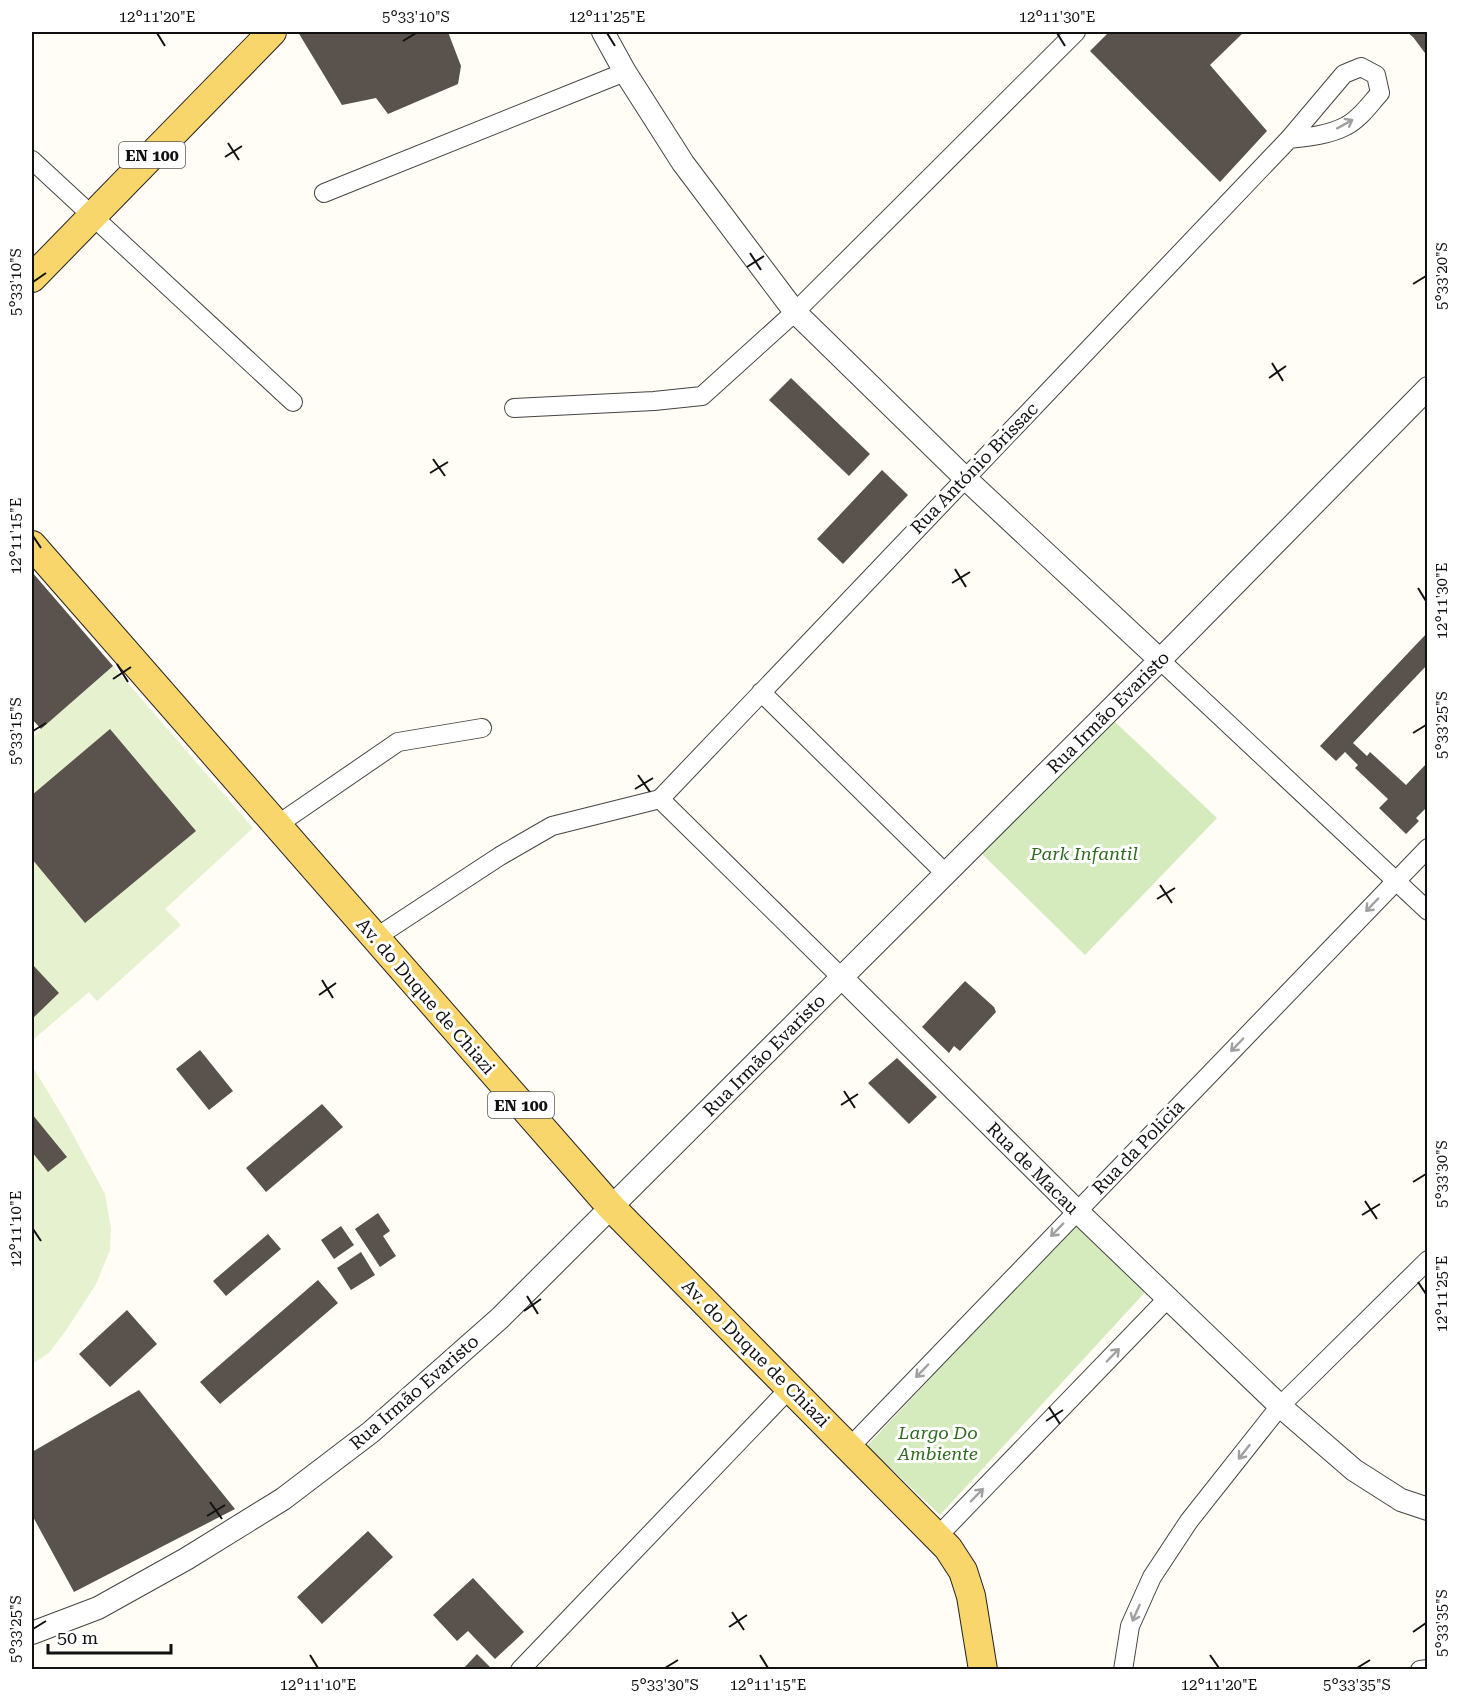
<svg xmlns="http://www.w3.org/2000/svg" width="1459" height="1701" viewBox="0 0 1459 1701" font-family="'Roboto Serif',serif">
	<rect width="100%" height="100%" fill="#fffdf5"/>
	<path fill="#d5ebbd" d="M1114 721 1217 818 1085 955 980 852Z
		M1076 1223 1149 1288 940 1515 867 1446Z"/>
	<path fill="#e6f2cf" d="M113 666 253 828 165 909 181 925 97 1001 89 992 35 1038 32 1050V737Z
		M32 1066 65 1120 105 1194 111 1228 110 1250 96 1284 67 1329 49 1353 32 1364Z"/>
	<path fill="#5a524d" d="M298 32H448L461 66 458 84 388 114 376 98 342 105Z
		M1109 32H1244L1210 65 1267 131 1220 182 1090 51Z
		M1407 32H1428V57L1413 37Z
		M791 378 870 454 849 476 769 400Z
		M882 470 908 495 843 564 817 539Z
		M32 572 113 666 41 729 32 719Z
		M1428 632V664L1353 743 1367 756 1370 752 1406 785 1428 762V806L1416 818 1419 821 1406 834 1379 808 1388 799 1355 768 1358 765 1345 752 1336 761 1320 746Z
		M110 729 196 831 85 923 32 859V795Z
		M32 964 59 993 32 1019Z
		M965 981 994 1007 996 1012 960 1051 954 1046 949 1053 922 1027Z
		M200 1050 233 1091 209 1110 176 1069Z
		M897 1058 937 1097 909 1124 868 1083Z
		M322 1104 343 1127 266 1192 246 1168Z
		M32 1114 67 1157 48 1172 32 1152Z
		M378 1213 390 1231 383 1236 396 1256 380 1267 355 1229Z
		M341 1226 354 1245 334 1259 321 1240Z
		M268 1234 281 1249 226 1296 213 1281Z
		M361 1252 375 1275 351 1290 337 1268Z
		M318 1280 338 1303 220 1404 200 1382Z
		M127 1310 157 1344 110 1387 79 1354Z
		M139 1390 235 1509 74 1592 32 1515V1452Z
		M368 1531 393 1557 322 1624 297 1597Z
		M473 1578 524 1632 495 1659 468 1631 457 1641 433 1615Z
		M477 1654 493 1670H462Z"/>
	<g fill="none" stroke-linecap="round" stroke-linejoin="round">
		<defs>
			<path id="minor" d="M32 160 293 402
				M324 193 625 72
				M514 408 654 401 702 396 795 312 1076 32
				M1160 660 1428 911
				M761 692 945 873
				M660 799 1289 139 1344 74 1361 67 1376 75 1380 93C1370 104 1360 119 1346 126 1329 135 1308 137 1289 139
				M660 799 841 977
				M277 825 398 742 482 728
				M375 938 500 856 552 826 660 799
				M849 1448 1428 848
				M937 1537 1169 1297
				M520 1670 790 1388
				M1123 1670 1130 1626 1152 1577 1189 1521 1280 1406 1428 1260
				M1420 1670 1428 1669"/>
			<path id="tertiary" d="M603 32 625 72 683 163 795 312 965 478 1160 660
				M841 977 1076 1210 1280 1406 1354 1470 1401 1500 1428 1509
				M32 1633 98 1608 186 1559 283 1499 371 1432 500 1318 1160 660 1428 388"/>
			<path id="primary" d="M32 278 272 32
				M32 545 611 1207 948 1548 963 1571 971 1596 983 1670"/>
		</defs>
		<use href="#minor" stroke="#444" stroke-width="20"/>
		<use href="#tertiary" stroke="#444" stroke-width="24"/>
		<use href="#primary" stroke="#222" stroke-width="30"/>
		<use href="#minor" stroke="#fff" stroke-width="18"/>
		<use href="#tertiary" stroke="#fff" stroke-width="22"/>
		<use href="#primary" stroke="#f9d66b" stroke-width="28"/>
	</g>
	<defs><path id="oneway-shaft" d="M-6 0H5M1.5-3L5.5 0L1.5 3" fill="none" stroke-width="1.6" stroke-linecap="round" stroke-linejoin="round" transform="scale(1.5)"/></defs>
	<g stroke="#a0a0a0">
		<use href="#oneway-shaft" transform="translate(1345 124) rotate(-29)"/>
		<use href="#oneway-shaft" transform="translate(1372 905) rotate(134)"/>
		<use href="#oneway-shaft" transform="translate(1237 1045) rotate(134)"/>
		<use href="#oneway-shaft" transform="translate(1057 1230) rotate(134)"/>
		<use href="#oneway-shaft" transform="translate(1113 1355) rotate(-46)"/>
		<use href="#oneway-shaft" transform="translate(922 1371) rotate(134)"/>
		<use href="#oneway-shaft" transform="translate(1244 1452) rotate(128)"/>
		<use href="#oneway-shaft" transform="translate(977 1495) rotate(-46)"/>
		<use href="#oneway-shaft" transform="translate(1136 1613) rotate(114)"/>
	</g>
	<path fill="none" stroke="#111" stroke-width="2" d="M157 33 165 46M607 33 615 46M1057 33 1065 46M403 41 416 33M228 143 239 160M225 157 242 146M750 253 761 270M747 267 764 256M33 282 46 273M1413 284 1426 276M1272 363 1283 381M1269 378 1286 366M433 459 445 476M430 473 448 462M33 536 41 548M955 569 966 587M952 583 970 572M1418 588 1426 601M117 664 128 682M113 679 131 667M33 731 46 723M1413 733 1426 725M638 775 650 792M635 789 653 778M1160 885 1172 903M1157 899 1175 888M322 980 333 998M319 995 336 983M844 1091 855 1108M841 1105 858 1094M1413 1182 1426 1174M1365 1201 1377 1219M1362 1215 1380 1204M33 1229 41 1241M1418 1282 1426 1294M527 1296 538 1314M524 1311 541 1299M1049 1407 1060 1424M1046 1421 1063 1410M210 1502 222 1519M207 1516 225 1505M732 1612 744 1630M729 1627 747 1615M33 1629 46 1621M1413 1632 1426 1623M310 1655 318 1668M760 1655 768 1668M1210 1655 1219 1668M665 1668 678 1660M1357 1668 1370 1660"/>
	<g text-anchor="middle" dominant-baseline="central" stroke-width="6" stroke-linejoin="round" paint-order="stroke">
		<g fill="#fff" stroke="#585858" stroke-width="1.5">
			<rect x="119" y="142" width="66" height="26" rx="4.5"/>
			<rect x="488" y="1092" width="66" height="26" rx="4.5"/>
		</g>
		<g font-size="16" font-weight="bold" fill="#111">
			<text x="152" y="155">EN 100</text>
			<text x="521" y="1105">EN 100</text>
		</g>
		<g font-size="18" fill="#111" stroke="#fff">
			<text transform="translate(974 468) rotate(-46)">Rua António Brissac</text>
			<text transform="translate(1108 712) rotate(-45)">Rua Irmão Evaristo</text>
			<text transform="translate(426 996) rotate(49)">Av. do Duque de Chiazi</text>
			<text transform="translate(764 1055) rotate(-45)">Rua Irmão Evaristo</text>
			<text transform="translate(1138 1147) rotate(-46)">Rua da Policia</text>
			<text transform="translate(1033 1168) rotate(45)">Rua de Macau</text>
			<text transform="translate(756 1353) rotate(45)">Av. do Duque de Chiazi</text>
			<text transform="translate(414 1392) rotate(-41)">Rua Irmão Evaristo</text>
		</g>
		<g font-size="18" font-style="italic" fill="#2f6b1f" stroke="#fff">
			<text x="1084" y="853">Park Infantil</text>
			<text x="938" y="1432">Largo Do<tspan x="938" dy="21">Ambiente</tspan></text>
		</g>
	</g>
	<rect width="1459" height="1701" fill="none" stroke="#ffffff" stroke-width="66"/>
	<path d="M48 1644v9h123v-9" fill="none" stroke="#111111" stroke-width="3"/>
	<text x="57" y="1644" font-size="18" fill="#111111" stroke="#ffffff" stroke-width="4.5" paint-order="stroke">50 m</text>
	<rect x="33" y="33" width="1393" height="1635" fill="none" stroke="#111" stroke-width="2"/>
	<g font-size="15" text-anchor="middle" fill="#111">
		<text x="157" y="22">12°11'20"E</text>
		<text x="416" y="22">5°33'10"S</text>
		<text x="607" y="22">12°11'25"E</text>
		<text x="1057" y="22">12°11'30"E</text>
		<text transform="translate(1442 276) rotate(-90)" y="5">5°33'20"S</text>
		<text transform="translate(16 282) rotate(-90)" y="5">5°33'10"S</text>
		<text transform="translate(16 536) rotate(-90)" y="5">12°11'15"E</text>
		<text transform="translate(1442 601) rotate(-90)" y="5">12°11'30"E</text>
		<text transform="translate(1442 725) rotate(-90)" y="5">5°33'25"S</text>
		<text transform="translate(16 731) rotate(-90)" y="5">5°33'15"S</text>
		<text transform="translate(1442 1174) rotate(-90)" y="5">5°33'30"S</text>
		<text transform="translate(16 1229) rotate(-90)" y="5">12°11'10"E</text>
		<text transform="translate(1442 1294) rotate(-90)" y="5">12°11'25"E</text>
		<text transform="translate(1442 1623) rotate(-90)" y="5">5°33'35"S</text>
		<text transform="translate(16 1629) rotate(-90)" y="5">5°33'25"S</text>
		<text x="318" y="1690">12°11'10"E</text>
		<text x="665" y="1690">5°33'30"S</text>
		<text x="768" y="1690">12°11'15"E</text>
		<text x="1219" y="1690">12°11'20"E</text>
		<text x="1357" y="1690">5°33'35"S</text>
	</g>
</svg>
